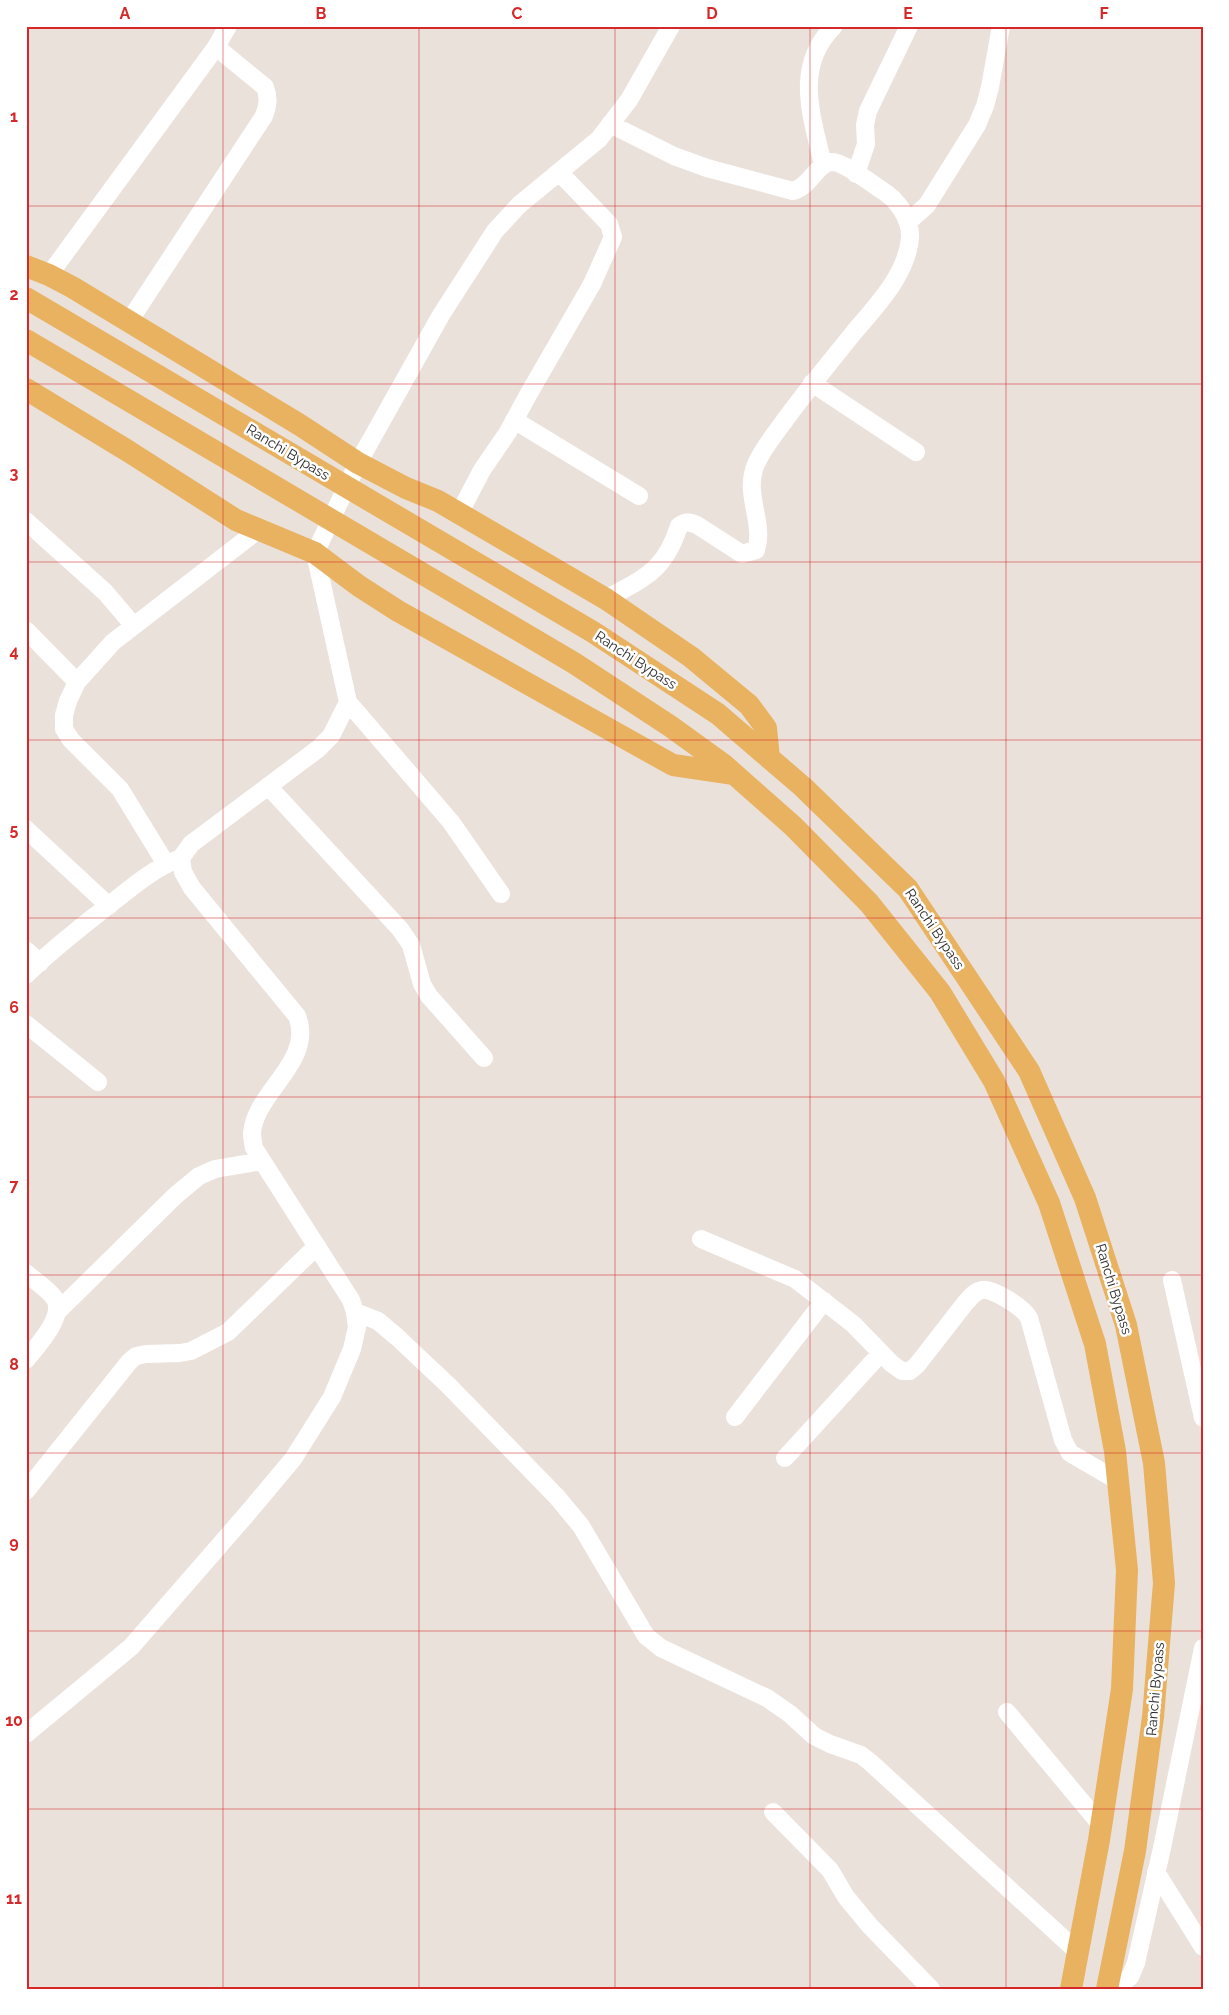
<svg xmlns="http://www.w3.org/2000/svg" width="1229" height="2015" viewBox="0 0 1229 2015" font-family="Raleway,sans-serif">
	<rect width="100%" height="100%" fill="#eae1db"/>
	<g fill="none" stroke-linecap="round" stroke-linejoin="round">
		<path stroke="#fff" stroke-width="18" d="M823 165C812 116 793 67 834 26
			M856 174 866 144 865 125 868 111 909 26
			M908 222 927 205 977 125 985 106 990 87 1001 26
			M49 275 216 47 228 26
			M128 323 264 116C268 105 269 98 265 87L216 47
			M812 383 916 452
			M514 420 639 496
			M459 514 482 470 508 432 528 395 592 284 613 237 609 224 559 172
			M26 521 105 592 134 626
			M606 599C645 577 664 572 679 526 685 521 690 522 697 525L742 554 756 550C765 522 743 494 756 464 763 448 775 434 785 420 807 390 831 361 855 331 877 305 907 274 910 238 911 218 897 199 880 189 870 182 842 161 831 162 816 164 810 187 793 191L707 168 674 156 610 124
			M26 630 77 682
			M348 702 451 822 501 894
			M268 786 400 929 411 945 422 984 429 996 484 1058
			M26 829 109 906
			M166 864 120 789 71 740 64 729V715L68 701 77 682 113 642 258 530
			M26 950 40 963
			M26 975C52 949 80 928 109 905 130 889 151 870 176 860
			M26 1024 98 1082
			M701 1239 795 1279 853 1324 892 1364 902 1371H910L917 1365 966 1302C971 1297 975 1291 982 1290 993 1288 1024 1308 1029 1318L1063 1440 1070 1453 1118 1481
			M26 1273C35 1281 48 1289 55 1299 65 1317 37 1346 26 1360
			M1172 1280 1203 1418
			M58 1311 176 1195 199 1176 215 1169 262 1161
			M355 1312 378 1321 397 1337 448 1385 557 1497 581 1526 646 1636 661 1648 767 1698 790 1714 814 1736 830 1744 861 1755 870 1762 1078 1952
			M735 1417 824 1301
			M785 1458 881 1353
			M26 1491 129 1362 136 1356 146 1354 180 1353 191 1351 228 1332 317 1246
			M1007 1712 1101 1825
			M26 1734 131 1647 246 1515 293 1459 332 1397 352 1349 357 1327 355 1312 351 1300 254 1148C253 1143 252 1138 252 1133 255 1092 315 1061 297 1016L192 888 183 872 181 858 191 844 318 749 331 736 348 702 315 553 358 463 441 315 495 231 519 205 599 139 629 100 671 26
			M773 1812 830 1870 846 1897 870 1926 931 1989
			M1156 1872 1203 1947
			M1116 1989 1130 1977 1136 1963 1162 1848 1203 1648"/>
		<path stroke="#e9b260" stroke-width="22" d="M26 266 49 275 72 287 300 425 358 463 406 488 438 501 606 599 691 657 749 705 766 728 769 758
			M26 298 593 632 718 714 803 787 908 889 1029 1071 1085 1198 1126 1325 1154 1463 1164 1583 1153 1717 1135 1851 1107 1989
			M26 340 574 663 670 726 724 765 793 826 869 903 940 992 994 1081 1049 1203 1095 1344 1115 1451 1127 1570 1122 1689 1099 1840 1071 1989
			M26 389 128 451 236 520 315 553 359 586 398 611 673 765 734 774"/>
	</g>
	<path fill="none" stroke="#d62828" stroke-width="1" stroke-opacity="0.55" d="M223 26V1989M419 26V1989M615 26V1989M810 26V1989M1006 26V1989M26 206H1203M26 384H1203M26 562H1203M26 740H1203M26 918H1203M26 1097H1203M26 1275H1203M26 1453H1203M26 1631H1203M26 1809H1203"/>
	<g text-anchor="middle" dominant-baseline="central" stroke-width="5" stroke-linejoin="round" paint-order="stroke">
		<g font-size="14" fill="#282828" stroke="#fff">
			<text transform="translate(288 452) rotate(31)">Ranchi Bypass</text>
			<text transform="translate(636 660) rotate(33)">Ranchi Bypass</text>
			<text transform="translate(935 929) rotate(56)">Ranchi Bypass</text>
			<text transform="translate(1114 1289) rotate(73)">Ranchi Bypass</text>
			<text transform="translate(1155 1689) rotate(-85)">Ranchi Bypass</text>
		</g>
	</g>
	<rect width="1229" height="2015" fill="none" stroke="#ffffff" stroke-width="55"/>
	<rect x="28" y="28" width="1174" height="1960" fill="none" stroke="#d62828" stroke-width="2"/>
	<g font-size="16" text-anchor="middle" font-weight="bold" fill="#d62828">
		<text x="125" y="19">A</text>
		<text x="321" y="19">B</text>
		<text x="517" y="19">C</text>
		<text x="712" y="19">D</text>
		<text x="908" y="19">E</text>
		<text x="1104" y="19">F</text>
		<text x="14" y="122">1</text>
		<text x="14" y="300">2</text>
		<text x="14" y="479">3</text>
		<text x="14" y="657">4</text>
		<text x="14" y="835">5</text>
		<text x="14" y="1013">6</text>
		<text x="14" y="1191">7</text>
		<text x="14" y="1370">8</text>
		<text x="14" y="1548">9</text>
		<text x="14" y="1726">10</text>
		<text x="14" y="1904">11</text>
	</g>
</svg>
